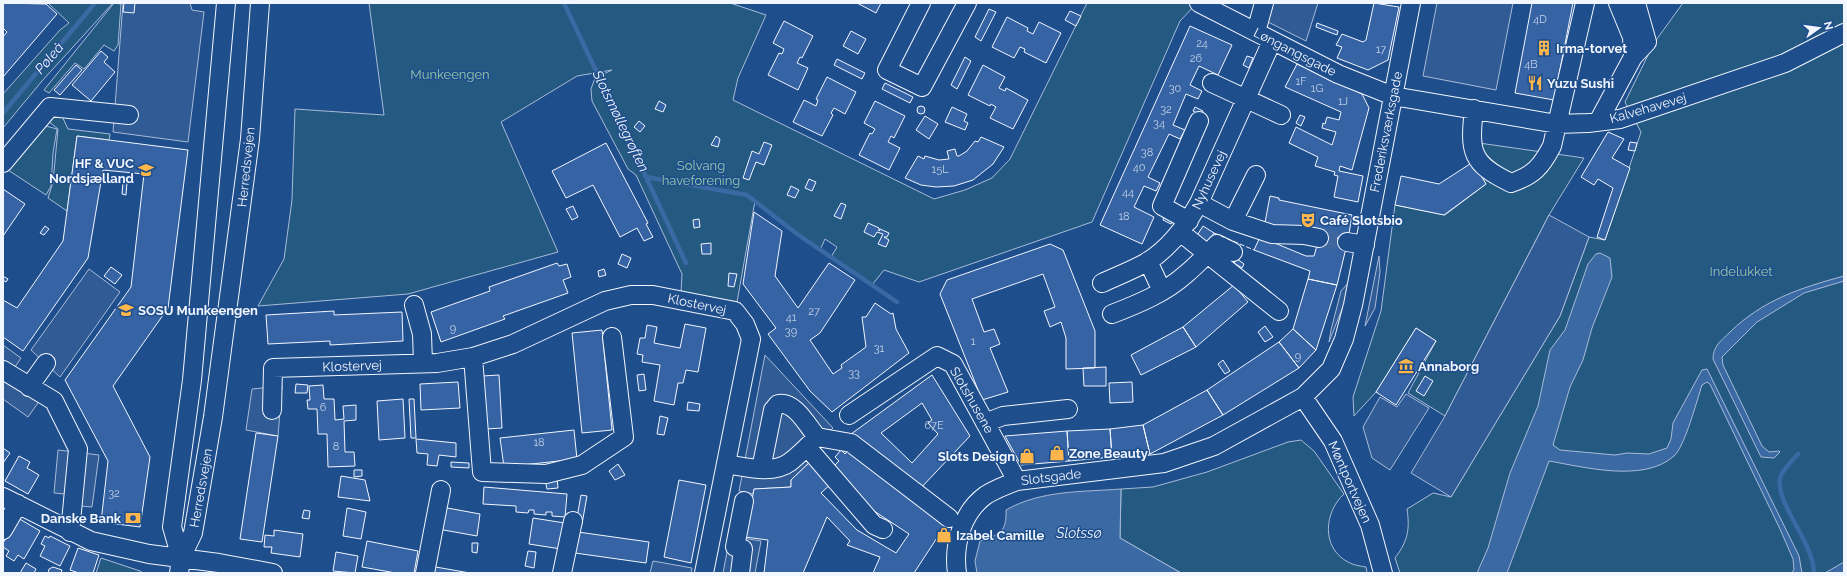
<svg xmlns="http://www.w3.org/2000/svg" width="1847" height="576" viewBox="0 0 1847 576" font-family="Raleway,sans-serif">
	<rect width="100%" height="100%" fill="#1f4e8c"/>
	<path fill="#245a82" stroke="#a8bbd7" d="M48 3H113L42 81 3 128V94L60 30 69 23Z
		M114 3 121 4 118 45 114 51 104 45 84 69 75 63 49 93 44 90Z
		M369 3H730L766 15 738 78 733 100 934 199 965 190 992 178 1010 159 1087 3H1197L1180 21 1092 222 919 282 884 270 872 285 831 257 837 247 825 239 820 250 755 201 737 302 681 292 682 274 636 175 628 169 592 101 591 89 595 78 612 70 577 76 501 122 558 252 408 294 258 306 284 259 292 200 295 109 384 115Z
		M1683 3H1844V573H1400L1395 558C1408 541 1410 529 1407 509L1433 493 1451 497 1560 316 1589 237 1605 240 1641 132 1625 102 1654 43Z
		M57 114H61L68 129 110 134 109 140 77 136 67 211 48 198 53 182 58 129 47 120Z
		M46 126 57 129 53 153 51 186 46 195 8 170Z
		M1479 143 1584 158 1549 215 1445 416 1408 393 1436 341 1416 328 1376 392 1354 416 1353 397 1381 311 1395 205 1445 215 1486 184 1473 162Z
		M1301 440 1314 451 1344 494C1324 512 1321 548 1348 562 1353 565 1360 566 1366 567L1367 573H1181L1120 538 1121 489 1153 487 1207 472 1288 442Z
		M101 558 140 571 143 573H96Z"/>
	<path fill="#305b95" stroke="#a8bbd7" d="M123 3H190L192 10 204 12 188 142 113 132Z
		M1273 3H1318L1306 41 1268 22Z
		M1437 3H1513L1496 90 1423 76Z
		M1549 215 1589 237 1560 316 1451 497 1411 473 1445 416Z
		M1379 256 1380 272 1375 308 1365 326Z
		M89 269 120 292 60 377 31 350Z
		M1349 282 1344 304 1329 342 1331 330 1341 291Z
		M3 345 21 358 15 367 47 390 28 417 3 399Z
		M765 355 833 428 823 437 813 459 791 480V487L754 489 753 494 739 491Z
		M282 386 278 436 246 430 252 389Z
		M1406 394 1429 408 1390 470 1372 458 1363 427 1380 397 1397 407Z
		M58 450 99 455 92 507 80 506 65 494 54 493Z
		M730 536 761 541 755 573H723Z
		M653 561 692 568 691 573H650Z"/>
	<path fill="#3b69a3" stroke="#a8bbd7" d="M1600 253 1610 258 1612 277 1592 328 1583 360 1570 387 1553 445 1560 450 1615 455 1627 453 1649 454 1667 448 1671 439 1673 423 1702 370 1707 369 1799 556 1802 573H1791L1794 570 1793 559 1780 529 1710 384 1707 382 1702 385C1697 400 1685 446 1674 456 1644 483 1584 467 1549 461L1507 573H1477L1488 548 1510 473 1538 406 1550 350 1565 330 1588 264 1596 254Z
		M1844 276V281L1804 293 1757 322 1722 357 1723 365 1762 446 1769 452 1779 451 1780 452 1774 458 1761 457 1713 359C1713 346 1721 341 1730 332 1763 300 1800 288 1844 276Z
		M1121 489 1120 538 1181 573H977L975 561 980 541C999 535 1007 532 1006 510 1041 490 1082 492 1121 489Z
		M1844 562V573H1825Z"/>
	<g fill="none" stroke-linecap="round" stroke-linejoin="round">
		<path stroke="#3b69a3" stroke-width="4.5" d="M564 3 646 177 747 195 797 234 897 302
			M3 113 95 3
			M646 177 686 263
			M1798 454C1793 460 1782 470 1780 478 1775 503 1814 543 1814 573"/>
	</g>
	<path fill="#3563a3" stroke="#f2f6ff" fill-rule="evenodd" d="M3 3 46 4 57 14 3 77V37L7 32 3 28Z
		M124 3H135L134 13 123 12Z
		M857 3H881L876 13Z
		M1374 3 1399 7 1388 60 1368 70 1337 58 1342 47 1336 45 1342 34 1363 42 1366 40Z
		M1532 3H1573L1554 100 1515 93Z
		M989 9 996 12 981 41 975 37Z
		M1070 11 1081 16 1076 26 1065 20Z
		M1007 17 1028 28 1027 31 1033 34 1039 22 1061 33 1046 63 1024 52 1025 49 1020 47 1014 58 992 47Z
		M784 21 813 36 802 58 800 57 797 63 808 68 798 90 768 75 779 53 782 54 784 49 773 43Z
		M1317 23 1338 31 1337 35 1316 27Z
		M1190 26 1232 45 1218 75 1199 66 1190 85 1202 91 1198 99 1186 94 1173 125 1185 130 1180 139 1169 134 1148 177 1160 183 1156 191 1144 186 1134 207 1154 217 1142 244 1100 225Z
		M851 31 866 39 858 54 843 46Z
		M101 51 108 57 104 62 115 72 91 101 72 85Z
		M1247 56 1253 58 1249 68 1243 65Z
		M965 57 971 61 957 89 951 85Z
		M837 59 865 73 862 79 834 65Z
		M1297 64 1362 94 1369 108 1352 170 1340 166 1339 171 1363 176 1358 202 1334 197 1338 176 1334 175 1335 172 1315 166 1318 157 1289 143 1296 127 1332 145 1336 132 1322 128 1323 123 1325 124 1327 117 1339 120 1341 112 1285 87Z
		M76 65 82 70 60 95 54 90Z
		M983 65 1005 77 999 88 1005 91 1006 88 1028 100 1013 129 990 118 996 107 991 104 990 106 968 95Z
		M827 77 856 92 845 114 834 108 831 113 833 115 822 136 793 122 804 100 816 106 818 100 816 99Z
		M885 83 913 97 910 103 882 89Z
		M659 101 666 105 663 112 655 109Z
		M875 101 905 116 894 138 891 136 888 142 900 148 889 170 859 155 870 133 872 134 875 129 864 123Z
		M917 110a4 4 0 1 1 8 0a4 4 0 1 1-8 0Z
		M952 107 967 114 964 121 968 123 965 130 945 122Z
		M1195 107 1203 111 1201 115 1193 111Z
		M1300 115 1305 117 1301 126 1296 123Z
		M925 116 938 124 929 139 916 130Z
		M639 121 645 126 640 132 634 127Z
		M1608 132 1624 139 1612 158 1630 168 1605 240 1597 237 1613 188 1598 179 1594 185 1581 177Z
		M77 136 188 150 168 308 113 386 150 457 140 527 101 522 108 461 65 380 131 287 144 174 103 170 88 258 23 351 3 337V300L17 308 63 241Z
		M716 136 720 139 718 147 711 145Z
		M981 137 1004 147 993 164 973 180 954 186 936 187 921 185 905 178 918 156 924 159 925 156 939 160 949 159 947 151 955 149 957 156H959L967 151 975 141 978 142Z
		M764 142 772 145 764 165 756 162 749 180 743 178 752 151 759 154Z
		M1630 142 1637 143 1635 151 1628 150Z
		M606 143 648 223 646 224 653 237 644 241 637 228 620 237 593 185 566 198 552 171Z
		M1473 162 1486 184 1444 215 1395 205 1401 176 1439 184Z
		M809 179 816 182 812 191 805 188Z
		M123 182 127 183 126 195 122 194Z
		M791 186 799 190 795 198 787 195Z
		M3 189 25 204 3 236Z
		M1270 196 1279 198V200L1352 215 1348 240 1273 226 1264 228Z
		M841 203 846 205 841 219 834 216Z
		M573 206 578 217 572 220 566 209Z
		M754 212 782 231 775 276 798 308 829 263 855 280 820 333 810 340 833 374 842 368 841 365 866 347 862 317H866L875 303 891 314 893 313 896 329 909 353 832 412 810 391 768 334 776 328 743 284Z
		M1164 216 1173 220 1171 224 1163 220Z
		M699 219 700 227 694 228 693 220Z
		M868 223 879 228V231L880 229 889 233 887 237H884L889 240 886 247 878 244 883 234 877 232 874 237 864 232Z
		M45 226 49 229 44 235 40 233Z
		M1203 226 1214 233 1207 244 1196 237Z
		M1320 235 1348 240 1337 285 1308 279 1310 271 1254 250 1260 237 1306 256H1314Z
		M711 243V254H702L701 244Z
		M1050 244 1063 250 1095 331V368L1066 369V338L1061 322 1050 327 1044 311 1055 307 1043 274 972 299 984 332 994 329 1000 344 990 348 1008 392 982 400 940 294 947 280Z
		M622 254 631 258 627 268 618 264Z
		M1237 259 1244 264 1242 268 1234 263Z
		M557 263 559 266 567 264 571 277 563 280 568 293 503 316 505 319 441 342 431 312 490 291 489 287Z
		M111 267 122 275 115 284 104 276Z
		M604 269 606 275 599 277 598 271Z
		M729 273 737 274 734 287 728 286Z
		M3 276 8 279 6 282 3 280Z
		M1308 279 1337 285 1316 350 1293 329Z
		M1234 285 1248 302 1196 347 1183 327Z
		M334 311V315L402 312 403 341 330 345V341L268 344 266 315Z
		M685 324 706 328 698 372 686 370 683 383H678L674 405 654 401 660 365 642 362 643 355 637 354 640 338H645L647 325 657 327 654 343 680 348Z
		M1265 326 1273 337 1265 342 1258 332Z
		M1183 327 1196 347 1141 375 1131 355Z
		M1416 328 1436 341 1396 405 1376 392Z
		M1293 329 1316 350 1299 368 1279 342Z
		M602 330 612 430 582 433 572 333Z
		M1279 342 1299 368 1223 415 1207 390Z
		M1223 360 1230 371 1225 374 1218 364Z
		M1106 367V386H1084L1083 368Z
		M644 374 646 390 639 391 637 375Z
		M499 375 502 428 486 429 482 376Z
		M932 375 970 436 918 491 867 443 861 448 847 437ZM922 403 932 420 928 423 938 434 912 463 881 433Z
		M1425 376 1433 381 1424 396 1416 391Z
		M458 382 460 408 421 410 420 384Z
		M1132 382 1133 402 1110 403 1109 383Z
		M296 384 308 385 307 393H295Z
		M323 385 324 399H334L335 420 344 419 343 406 356 405V420L344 421 345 452H354L355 466 328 467 327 434H318L317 409H308L307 400H310L309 386Z
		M1207 390 1223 415 1150 454 1143 425Z
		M403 399 405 438 379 440 377 401Z
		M409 399H414L416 438H411Z
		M688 402 700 404 699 411 687 410Z
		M660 416 668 418 664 435 657 434Z
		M1143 425 1150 454 1112 457 1110 429Z
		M1110 429 1112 457 1069 461 1067 431Z
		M574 430 577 459 504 467 500 438Z
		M1067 431 1069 461 1021 465 1005 436Z
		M256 433 278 436 262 542 240 539Z
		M416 439 456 443V457L439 455 437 466 427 465 428 454 417 453Z
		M3 448 10 453 3 463Z
		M849 449 882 478 948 521 914 573H873L880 557 847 545 850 541 827 517 803 573H764L768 540 745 537 754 489 791 487V480L813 459 833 482 821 493 857 530 896 553 909 534 865 505 830 470 839 461 835 457 841 450 845 454Z
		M19 456 30 462 27 468 39 475 28 494 5 481Z
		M451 462 469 463V468L451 467Z
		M618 464 625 475 615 480 609 471Z
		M354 470H362V476L354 477Z
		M341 476 365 480 370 501 338 497Z
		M557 477 558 488 547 489 545 479Z
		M679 480 706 485 691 563 664 557Z
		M484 487 567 494 565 517 552 516V512H546V515L534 514V510H529L528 513 516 512V506L483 504Z
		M581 495 587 496 582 524 576 523Z
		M442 507 480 514 477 536 438 529Z
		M347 508 366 512 361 539 343 536Z
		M304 510 310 511 309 519 302 518Z
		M18 518 40 531 24 559 18 555 14 561 6 556 9 551 3 547V543Z
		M533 518 565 523 561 549 529 544Z
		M274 530 303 534 300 557 271 553 272 547H264L265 535 274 536Z
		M578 532 649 542 646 563 575 553Z
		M45 536 49 538 50 536 70 546 60 566 40 556 45 546 41 544Z
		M367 541 418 551 414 573H396L362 567Z
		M472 543H478L477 553 472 552Z
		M78 548 99 555 93 573H79L70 570Z
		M528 551 536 552 534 568 525 566Z
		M336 552 358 556 355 573 333 571Z
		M26 563 36 569 34 573H20Z
		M430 566 470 573H428Z
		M53 567 62 570 61 573H48L49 569Z"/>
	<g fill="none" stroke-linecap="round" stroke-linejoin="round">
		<path stroke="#3f679d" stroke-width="18" stroke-dasharray="18 9" stroke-linecap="butt" d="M1319 238 1347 242"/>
		<defs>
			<path id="minor" d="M921 3 887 70 922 87 967 3
				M1199 3 1338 74 1393 96 1557 124 1588 123 1620 119 1785 63 1844 33
				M1618 3 1632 37 1633 57
				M1256 32 1264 3
				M1212 83 1281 115
				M1474 109C1469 152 1471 164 1511 183 1534 175 1541 167 1552 146L1585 3
				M1598 122 1633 57 1647 42 1636 3
				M3 163 50 107 129 115
				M1199 203 1233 221 1256 175
				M1189 221 1162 206 1199 121
				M1233 221 1272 234 1304 235 1319 238
				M1180 232 1279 311
				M1347 242 1365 245
				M1148 261 1162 291
				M1102 283C1117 276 1133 270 1147 262 1170 248 1186 226 1199 203L1272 41
				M414 305 422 334 423 363
				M1112 314C1138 304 1165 293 1186 274 1197 265 1207 254 1217 244L1233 252
				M473 357 482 472 546 474 582 465 624 437 612 337
				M3 370 54 401 78 449 70 532
				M29 387 46 363
				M1303 397 1333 441 1370 525 1383 573
				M272 410 273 368 437 363 473 357 513 344 605 301 631 295H653L735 311 745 324 751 339 704 573
				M849 415 937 356 953 364 1017 481
				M985 423 1003 416 1068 409
				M807 447 874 525 883 529
				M726 464C745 467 773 475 790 462 799 455 807 447 815 439
				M761 469 773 410 778 404C795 401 807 425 817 437L851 443 949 518
				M3 497 91 541 149 554 219 563 273 573
				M3 530 18 504
				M181 558 172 527 192 380 226 3
				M179 573 181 558 193 533 213 417 250 139 260 3
				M425 573 441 490
				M562 573 573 521
				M740 573 743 549 735 547 744 501
				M957 573C953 545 962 512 986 495 996 489 1006 485 1017 481L1164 463 1214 446 1303 397 1331 369 1344 339 1353 305 1411 3"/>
		</defs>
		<use href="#minor" stroke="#f2f6ff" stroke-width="20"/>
		<use href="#minor" stroke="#1f4e8c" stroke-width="18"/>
		<path stroke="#f2f6ff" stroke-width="1" stroke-dasharray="5 2" stroke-linecap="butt" d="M1214 233 1254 250"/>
	</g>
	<defs>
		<symbol id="building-bare" viewBox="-9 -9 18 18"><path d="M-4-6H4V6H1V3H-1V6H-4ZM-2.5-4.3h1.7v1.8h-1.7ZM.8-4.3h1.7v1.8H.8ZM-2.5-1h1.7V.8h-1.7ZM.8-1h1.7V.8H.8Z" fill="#ffb74d" stroke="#1f4e8c" stroke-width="2.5" paint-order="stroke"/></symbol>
		<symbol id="restaurant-bare" viewBox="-9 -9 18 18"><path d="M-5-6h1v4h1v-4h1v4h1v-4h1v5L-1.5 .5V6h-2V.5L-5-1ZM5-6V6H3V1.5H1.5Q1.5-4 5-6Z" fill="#ffb74d" stroke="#1f4e8c" stroke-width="2.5" paint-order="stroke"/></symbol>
		<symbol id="school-bare" viewBox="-9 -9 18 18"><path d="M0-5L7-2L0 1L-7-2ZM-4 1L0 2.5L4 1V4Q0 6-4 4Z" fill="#ffb74d" stroke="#1f4e8c" stroke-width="2.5" paint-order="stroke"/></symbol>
		<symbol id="theatre-bare" viewBox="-9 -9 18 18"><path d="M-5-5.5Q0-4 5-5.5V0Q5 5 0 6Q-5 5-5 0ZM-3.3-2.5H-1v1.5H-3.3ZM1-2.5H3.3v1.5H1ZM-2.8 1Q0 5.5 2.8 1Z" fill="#ffb74d" stroke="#1f4e8c" stroke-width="2.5" paint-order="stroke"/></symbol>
		<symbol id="museum-bare" viewBox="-9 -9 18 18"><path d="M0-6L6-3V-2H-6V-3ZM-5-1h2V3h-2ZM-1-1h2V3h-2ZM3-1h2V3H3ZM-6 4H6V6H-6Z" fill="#ffb74d" stroke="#1f4e8c" stroke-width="2.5" paint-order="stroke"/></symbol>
		<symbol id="shop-bare" viewBox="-9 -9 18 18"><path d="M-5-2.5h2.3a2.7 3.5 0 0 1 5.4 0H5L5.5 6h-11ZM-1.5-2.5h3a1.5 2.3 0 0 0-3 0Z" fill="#ffb74d" stroke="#1f4e8c" stroke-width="2.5" paint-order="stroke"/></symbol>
		<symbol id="bank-bare" viewBox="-9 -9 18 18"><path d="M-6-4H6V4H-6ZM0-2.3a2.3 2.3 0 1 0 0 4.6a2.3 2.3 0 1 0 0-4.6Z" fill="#ffb74d" stroke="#1f4e8c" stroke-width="2.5" paint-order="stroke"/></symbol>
	</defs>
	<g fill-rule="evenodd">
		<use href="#building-bare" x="1533" y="37" width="22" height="22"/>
		<use href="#restaurant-bare" x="1524" y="72" width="22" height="22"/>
		<use href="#school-bare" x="135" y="159" width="22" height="22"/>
		<use href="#theatre-bare" x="1297" y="209" width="22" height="22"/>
		<use href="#school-bare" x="115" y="299" width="22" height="22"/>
		<use href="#museum-bare" x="1395" y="355" width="22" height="22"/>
		<use href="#shop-bare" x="1046" y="442" width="22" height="22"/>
		<use href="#shop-bare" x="1016" y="445" width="22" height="22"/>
		<use href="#bank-bare" x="122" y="507" width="22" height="22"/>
		<use href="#shop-bare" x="933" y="524" width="22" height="22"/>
	</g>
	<g text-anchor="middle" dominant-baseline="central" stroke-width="3" stroke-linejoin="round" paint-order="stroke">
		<g font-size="11" fill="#c3d1e8">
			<text x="1540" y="19">4D</text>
			<text x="1202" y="43">24</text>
			<text x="1381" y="49">17</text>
			<text x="1196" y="58">26</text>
			<text x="1531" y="64">4B</text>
			<text x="1301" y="81">1F</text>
			<text x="1175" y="88">30</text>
			<text x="1317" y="88">1G</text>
			<text x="1343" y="101">1J</text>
			<text x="1166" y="109">32</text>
			<text x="1159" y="123">34</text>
			<text x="1147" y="152">38</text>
			<text x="1139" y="167">40</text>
			<text x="940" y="169">15L</text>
			<text x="1128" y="192">44</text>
			<text x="1124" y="216">18</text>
			<text x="814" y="311">27</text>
			<text x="791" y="317">41</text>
			<text x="453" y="328">9</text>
			<text x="791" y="331">39</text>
			<text x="973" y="341">1</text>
			<text x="879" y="348">31</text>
			<text x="1298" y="356">9</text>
			<text x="854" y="373">33</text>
			<text x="323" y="407">6</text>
			<text x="934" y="425">67E</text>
			<text x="539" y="442">18</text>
			<text x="336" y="446">8</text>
			<text x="114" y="493">32</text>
		</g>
		<g font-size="13" font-weight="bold" fill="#f2f6ff" stroke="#1f4e8c" text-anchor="start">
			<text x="1556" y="48">Irma-torvet</text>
			<text x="1547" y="83">Yuzu Sushi</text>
			<text x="134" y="163" text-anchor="end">HF &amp; VUC<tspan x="134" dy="15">Nordsjælland</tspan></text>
			<text x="1320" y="220">Café Slotsbio</text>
			<text x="138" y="310">SOSU Munkeengen</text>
			<text x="1418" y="366">Annaborg</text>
			<text x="1069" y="453">Zone Beauty</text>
			<text x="1015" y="456" text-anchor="end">Slots Design</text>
			<text x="121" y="518" text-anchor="end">Danske Bank</text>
			<text x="956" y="535">Izabel Camille</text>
		</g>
		<g font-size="13" fill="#f2f6ff" stroke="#1f4e8c">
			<text transform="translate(1295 52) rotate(27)">Løngangsgade</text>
			<text transform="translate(1648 108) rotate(-16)">Kalvehavevej</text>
			<text transform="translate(1386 132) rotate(-79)">Frederiksværksgade</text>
			<text transform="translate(246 167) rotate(-84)">Herredsvejen</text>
			<text transform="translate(1209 180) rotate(-65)">Nyhusevej</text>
			<text transform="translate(697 304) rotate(12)">Klostervej</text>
			<text transform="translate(352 366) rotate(-2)">Klostervej</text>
			<text transform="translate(972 400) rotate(60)">Slotshusene</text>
			<text transform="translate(1051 477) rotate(-7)">Slotsgade</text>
			<text transform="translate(1350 482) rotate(66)">Møntportvejen</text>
			<text transform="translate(201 488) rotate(-80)">Herredsvejen</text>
		</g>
		<g font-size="13" fill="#97c8a6" stroke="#1f4e8c">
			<text x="450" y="74">Munkeengen</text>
			<text x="701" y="165">Solvang<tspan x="701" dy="15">haveforening</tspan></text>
			<text x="1741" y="271">Indelukket</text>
		</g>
		<g font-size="14" font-style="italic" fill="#f2f6ff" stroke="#1f4e8c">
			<text transform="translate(49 58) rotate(-50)">Pøleå</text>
			<text transform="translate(621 121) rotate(64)">Slotsmøllegrøften</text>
			<text x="1079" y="533">Slotssø</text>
		</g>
	</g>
	<rect width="1847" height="576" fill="none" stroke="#f2f6ff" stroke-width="8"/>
	<g transform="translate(1819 28) rotate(76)" stroke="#1f4e8c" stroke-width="3" paint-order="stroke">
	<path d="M0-3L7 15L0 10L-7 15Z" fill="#f2f6ff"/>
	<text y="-6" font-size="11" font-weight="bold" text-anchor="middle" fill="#f2f6ff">N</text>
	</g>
</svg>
